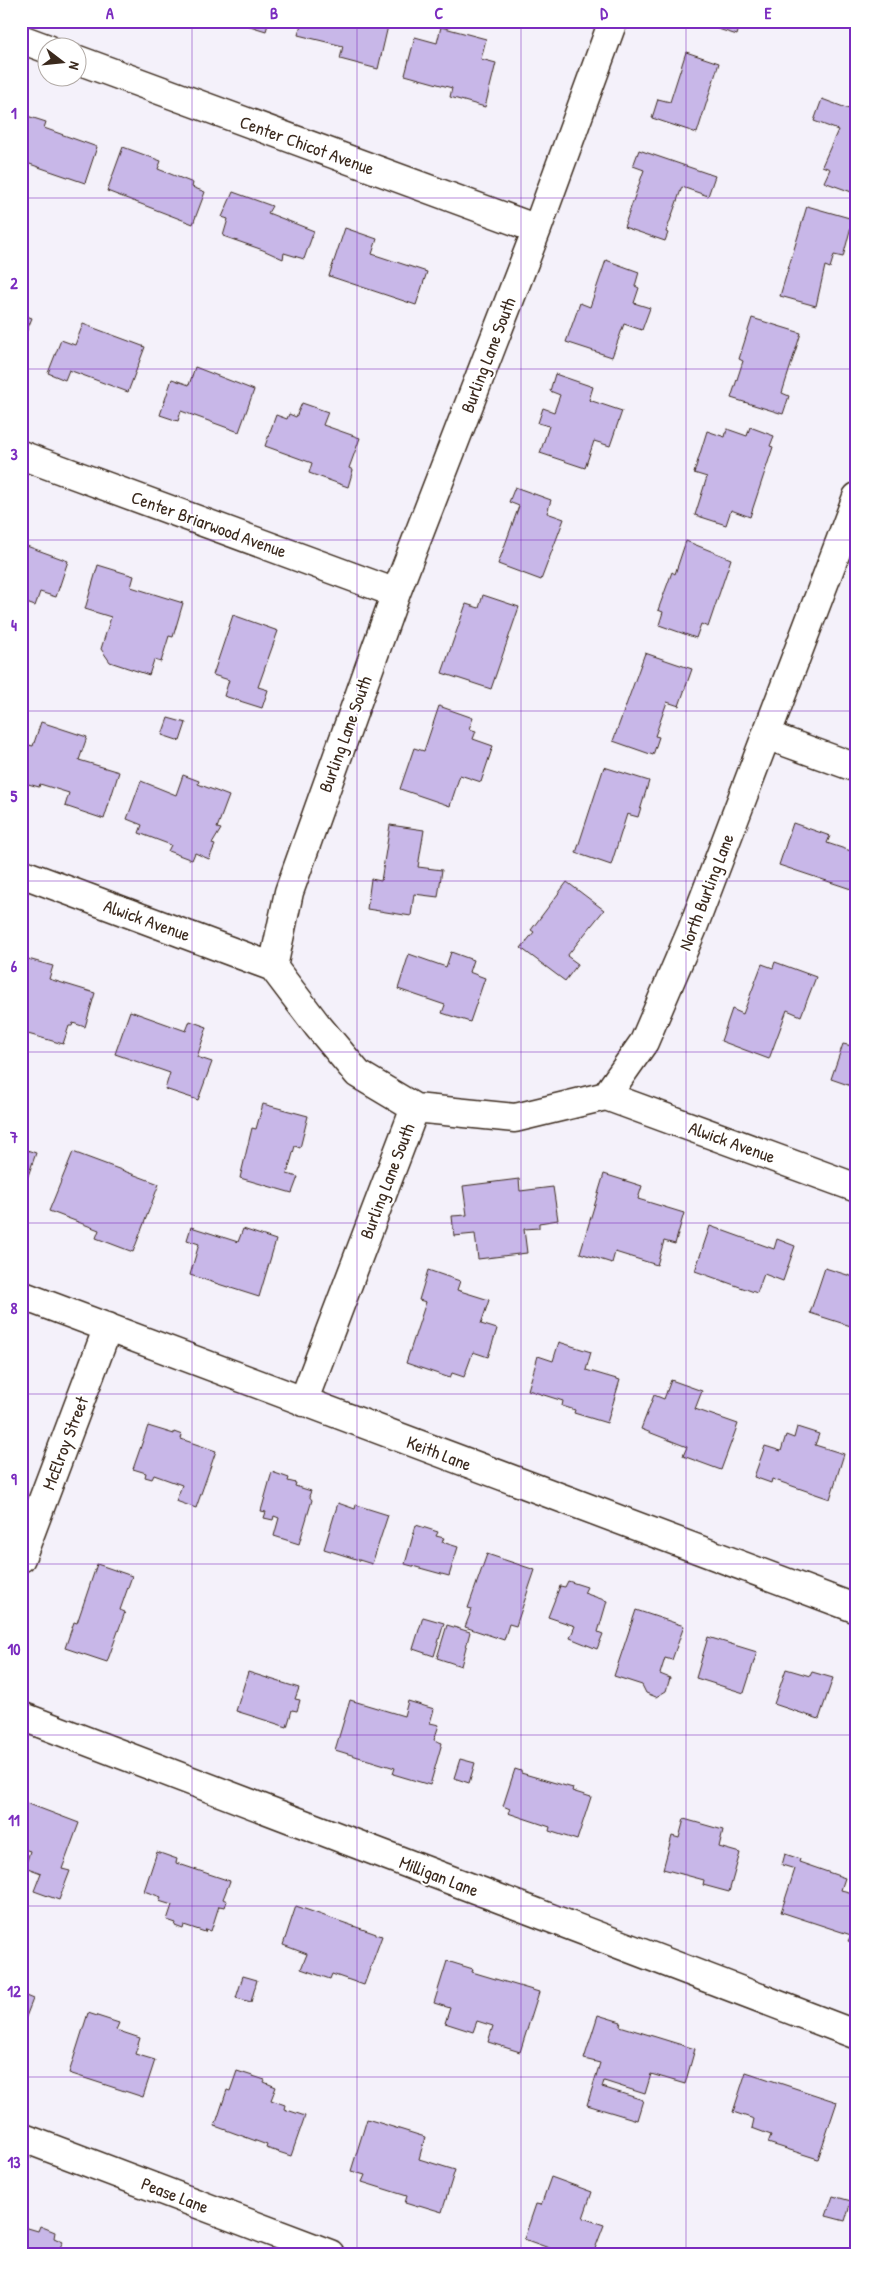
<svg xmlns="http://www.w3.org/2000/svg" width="878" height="2275" viewBox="0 0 878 2275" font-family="'Patrick Hand',sans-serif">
	<rect width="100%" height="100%" fill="#f4f1fa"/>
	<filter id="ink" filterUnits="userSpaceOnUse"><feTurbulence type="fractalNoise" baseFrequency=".02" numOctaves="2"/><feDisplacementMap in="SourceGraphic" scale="10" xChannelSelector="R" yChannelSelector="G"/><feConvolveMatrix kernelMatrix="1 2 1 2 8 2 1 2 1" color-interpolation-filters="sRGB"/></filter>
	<g filter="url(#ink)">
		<path fill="#c8b7e8" stroke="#3b2a1e" d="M234 21H269L266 31Z
			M302 21H380L379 24 388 26 378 69 340 59 343 46 298 35Z
			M693 21H741L737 35Z
			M441 27 486 39 481 59 496 63 485 107 450 97 452 88 405 75 415 37 437 43Z
			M686 52 719 63 697 133 652 118 658 99 670 102Z
			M822 99 857 112V194L824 182 830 169 822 166 838 130 814 121Z
			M21 114 46 122 44 128 97 147 85 183 21 161Z
			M123 147 161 161 158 169 193 183 192 187 205 192 193 224 107 191Z
			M639 150 715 176 708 196 682 187 666 232 668 233 665 241 624 227 644 170 633 166Z
			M233 192 272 206 268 213 314 231 304 259 284 253 283 259 263 250 223 236 228 219 222 217Z
			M807 206 853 219 843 257 834 255 830 268 825 266 816 306 780 296Z
			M345 228 377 239 372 254 427 272 416 305 329 276Z
			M606 260 639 272 635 286 639 288 634 303 650 308 642 330 624 324 612 357 566 342 580 303 590 307Z
			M21 314 32 318 21 345Z
			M752 318 801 333 782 393 789 396 783 414 731 398 743 361 739 359Z
			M83 324 145 347 128 392 69 370 65 380 48 373 61 340 75 345Z
			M195 367 254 390 239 432 181 411 178 421 160 415 172 379 189 385Z
			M555 374 593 387 589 400 622 411 610 446 594 441 585 468 540 453 549 426 538 423 543 408 554 412 560 395 550 391Z
			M302 403 328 412 323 425 360 438 349 468 353 470 348 487 309 473 312 463 265 446 276 415 287 419 289 414 296 417Z
			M750 427 774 436 770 446 773 447 750 517 731 510 726 525 695 515 707 477 694 473 707 431 725 437 727 429 747 436Z
			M515 487 551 500 547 513 564 519 541 580 498 564 519 506 509 502Z
			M686 541 731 559 708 627 701 624 696 638 659 625 663 612 658 610 672 572 675 574Z
			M21 544 68 561 56 597 40 592 35 606 21 601Z
			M98 565 134 576 131 587 183 603 173 637 169 636 161 662 154 660 149 675 110 662 101 649 111 617 85 609Z
			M483 595 519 607 491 689 442 673 466 604 479 608Z
			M233 615 278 631 258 687 268 690 262 708 224 696 229 680 213 675Z
			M645 653 692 669 679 706 667 702 655 736 659 737 653 755 613 741Z
			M439 706 473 718 469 729 476 731 473 739 493 746 481 782 460 775 450 806 400 789 414 748 424 751Z
			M168 718 186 723 180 741 162 735Z
			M41 722 87 737 79 760 119 772 104 819 65 806 69 793 40 784 39 787 21 782V771L29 745 33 746Z
			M604 767 649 781 638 817 627 814 611 865 576 853Z
			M183 775 199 781 198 784 229 796 217 828 221 829 212 844 215 845 209 859 195 853 192 860 168 851 171 845 139 833 142 825 127 819 141 781 176 795Z
			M793 823 830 836 827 843 857 853V891L779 865Z
			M390 825 424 830 418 867 442 870 438 897 414 894 411 916 367 909 371 879 381 881Z
			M567 882 604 910 567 956 578 964 565 981 521 948 534 932 531 930Z
			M451 952 473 960 469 972 485 978 470 1022 442 1013 445 1005 398 989 409 954 446 967Z
			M21 957 53 966 49 979 95 993 85 1027 73 1023 72 1026H69L63 1044 21 1032V1016L24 1006 21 1005Z
			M775 962 816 977 801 1016 787 1010 769 1059 721 1041 732 1009 743 1014 762 964 773 968Z
			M130 1011 186 1031 190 1021 207 1027 197 1057 212 1062 198 1100 165 1089 170 1073 115 1054Z
			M843 1044 857 1047V1088L831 1079Z
			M263 1104 308 1116 300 1148 295 1146 287 1174 298 1177 292 1193 240 1178 252 1128 256 1129Z
			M21 1148 36 1153 21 1196Z
			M73 1152 159 1184 133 1252 96 1238 99 1230 49 1211Z
			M604 1174 642 1186 638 1199 684 1213 675 1244 664 1241 657 1265 615 1252 612 1263 580 1253Z
			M519 1179 520 1191 553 1187 558 1220 539 1223V1228L524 1229 527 1253 478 1259 475 1234 454 1236 452 1216 467 1215 463 1186Z
			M710 1226 774 1249 777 1239 795 1246 783 1281 764 1274 757 1293 695 1271Z
			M191 1227 238 1242 243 1229 276 1240 259 1297 190 1275 199 1244 187 1240Z
			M825 1268 857 1278V1328L810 1313Z
			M428 1270 460 1281 457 1290 489 1300 481 1324 497 1329 488 1357 473 1352 464 1377 452 1373 450 1378 406 1363 426 1302 419 1300Z
			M559 1342 591 1352 586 1370 620 1380 607 1423 574 1413 575 1410 562 1406 563 1401 528 1390 538 1356 553 1361Z
			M671 1380 702 1391 695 1409 738 1424 721 1470 683 1456 687 1447 641 1429 654 1395 664 1399Z
			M148 1426 174 1434V1432L182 1435 181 1439 216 1451 196 1508 176 1501 182 1485 154 1475 152 1479 145 1477 146 1473 133 1469Z
			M797 1427 819 1434 815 1445 844 1454 830 1499 772 1479 771 1483 754 1477 765 1446 781 1451 786 1435 794 1438Z
			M272 1472 289 1478 288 1481 296 1483 295 1486 311 1491 309 1496 312 1500 299 1544 274 1536 279 1518 274 1516 273 1520 264 1518 266 1512 261 1511Z
			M338 1503 355 1509 356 1505 388 1515 372 1564 324 1549Z
			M416 1525 438 1532 436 1536 444 1538 442 1542 458 1547 449 1576 405 1564Z
			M487 1554 535 1570 516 1626 509 1624 504 1640 465 1627 472 1609 468 1608Z
			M97 1564 132 1576 120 1610 125 1612 107 1662 65 1648 74 1622 77 1623Z
			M568 1581 587 1587 584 1593 607 1601 598 1632 603 1634 597 1649 570 1638 575 1626 548 1617 560 1586 565 1587Z
			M636 1610 684 1626 672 1660 665 1658 660 1674 670 1678 666 1691 656 1697 646 1693 642 1685 614 1676Z
			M423 1617 444 1623 434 1656 413 1649Z
			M447 1625 470 1632 461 1666 437 1658Z
			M708 1637 757 1652 744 1693 696 1678Z
			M786 1669 810 1676 812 1672 833 1678 819 1719 774 1704Z
			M248 1672 299 1688 295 1699 300 1700 297 1711 292 1710 287 1727 236 1711Z
			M350 1700 404 1716 408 1701 434 1709 430 1723 439 1725 434 1740 442 1743 430 1785 393 1774 395 1768 335 1750Z
			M460 1759 475 1763 469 1783 454 1778Z
			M515 1769 521 1771V1773L573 1788 572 1791 591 1797 577 1840 549 1831 550 1827 508 1813 510 1809 503 1806Z
			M21 1801 79 1823 62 1869 70 1871 59 1900 34 1891 41 1873 25 1867 30 1851 21 1848Z
			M684 1819 723 1830 719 1847 740 1853 729 1892 703 1885 704 1880 663 1869 672 1836 679 1838Z
			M157 1852 177 1859 176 1863 230 1881 223 1899 227 1901 225 1907 219 1906 211 1931 206 1929 205 1932 184 1925 183 1929 175 1926 176 1923 167 1920 172 1905 159 1901 161 1897 144 1891Z
			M785 1854 800 1859 799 1862 845 1878 841 1890 857 1894V1944L848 1941 851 1935 781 1912 795 1869 782 1865Z
			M296 1906 382 1936 364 1985 332 1974 330 1979 301 1969 307 1954 283 1945Z
			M447 1961 473 1969 472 1972 539 1992 520 2052 488 2042 493 2026 477 2021 473 2032 445 2023 450 2008 434 2003Z
			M243 1976 257 1980 251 2002 236 1998Z
			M21 1994 33 1999 22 2027 21 2026Z
			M88 2013 119 2023 116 2030 140 2038 135 2054 155 2060 143 2097 69 2073Z
			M598 2015 621 2022 620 2026 695 2049 685 2084 651 2074 645 2094 604 2081 602 2087 643 2100 637 2120 587 2105 600 2063 584 2059Z
			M237 2071 265 2080 264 2082 276 2087 271 2100 285 2105 284 2109 305 2116 291 2156 266 2148 267 2145 215 2126 227 2090 230 2091Z
			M746 2072 837 2102 818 2159 768 2143 771 2135 752 2128 754 2119 733 2112Z
			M367 2119 425 2137 419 2159 455 2170 442 2212 419 2205 418 2207 405 2203 407 2196 362 2182 365 2175 351 2171Z
			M551 2177 592 2192 583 2218 604 2225 593 2254H559L560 2252 524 2239 536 2204 541 2205Z
			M833 2196 851 2201 845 2221 826 2216Z
			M21 2226 38 2231 40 2226 55 2232 54 2238 63 2242 58 2251 66 2254H21Z"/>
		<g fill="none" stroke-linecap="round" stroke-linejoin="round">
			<defs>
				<path id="minor" d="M613 21 537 229 396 593 289 892 273 967 317 1025 358 1074 415 1108 515 1118 606 1096 644 1042 692 930 857 497
					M21 39 48 49
					M78 60 537 229
					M21 455 396 593
					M766 735 857 768
					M21 873 273 967
					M606 1096 857 1188
					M21 1295 857 1609
					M303 1402 415 1108
					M21 1558 108 1327
					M21 1716 857 2035
					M21 2137 330 2254"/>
			</defs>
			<use href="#minor" stroke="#3b2a1e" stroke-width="31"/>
			<use href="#minor" stroke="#fff" stroke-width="28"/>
		</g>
	</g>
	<path fill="none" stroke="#7b2cbf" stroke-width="1" stroke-opacity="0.55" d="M192 21V2254M357 21V2254M521 21V2254M686 21V2254M21 198H857M21 369H857M21 540H857M21 711H857M21 881H857M21 1052H857M21 1223H857M21 1394H857M21 1564H857M21 1735H857M21 1906H857M21 2077H857"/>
	<g text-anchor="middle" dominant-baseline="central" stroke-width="4" stroke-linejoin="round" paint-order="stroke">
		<g font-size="18" fill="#3b2a1e" stroke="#fff">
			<text transform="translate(307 145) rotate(20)">Center Chicot Avenue</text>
			<text transform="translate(488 355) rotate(-69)">Burling Lane South</text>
			<text transform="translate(209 524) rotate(20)">Center Briarwood Avenue</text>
			<text transform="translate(345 734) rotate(-70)">Burling Lane South</text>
			<text transform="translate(706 892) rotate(-69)">North Burling Lane</text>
			<text transform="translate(147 920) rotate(20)">Alwick Avenue</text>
			<text transform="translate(732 1142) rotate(20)">Alwick Avenue</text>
			<text transform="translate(387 1181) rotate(-69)">Burling Lane South</text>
			<text transform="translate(65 1443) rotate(-69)">McElroy Street</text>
			<text transform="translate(439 1453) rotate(21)">Keith Lane</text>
			<text transform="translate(439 1876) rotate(21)">Milligan Lane</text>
			<text transform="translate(175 2195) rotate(21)">Pease Lane</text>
		</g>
	</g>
	<rect width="878" height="2275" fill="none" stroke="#fff" stroke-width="55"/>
	<g transform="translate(62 62) rotate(106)"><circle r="24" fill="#ffffff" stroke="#b1aaa5"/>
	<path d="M0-4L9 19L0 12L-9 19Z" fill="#3b2a1e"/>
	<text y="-8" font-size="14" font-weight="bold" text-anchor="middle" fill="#3b2a1e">N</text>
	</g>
	<rect x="28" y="28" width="822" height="2220" fill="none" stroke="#7b2cbf" stroke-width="2"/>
	<g font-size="16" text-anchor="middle" font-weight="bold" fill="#7b2cbf">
		<text x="110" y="19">A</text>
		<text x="274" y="19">B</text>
		<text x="439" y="19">C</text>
		<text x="604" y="19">D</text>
		<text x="768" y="19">E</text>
		<text x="14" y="119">1</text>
		<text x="14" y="289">2</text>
		<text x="14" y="460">3</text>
		<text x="14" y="631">4</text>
		<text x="14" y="802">5</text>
		<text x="14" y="972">6</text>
		<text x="14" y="1143">7</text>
		<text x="14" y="1314">8</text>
		<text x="14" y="1485">9</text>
		<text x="14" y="1655">10</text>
		<text x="14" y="1826">11</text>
		<text x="14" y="1997">12</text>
		<text x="14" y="2168">13</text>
	</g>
</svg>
